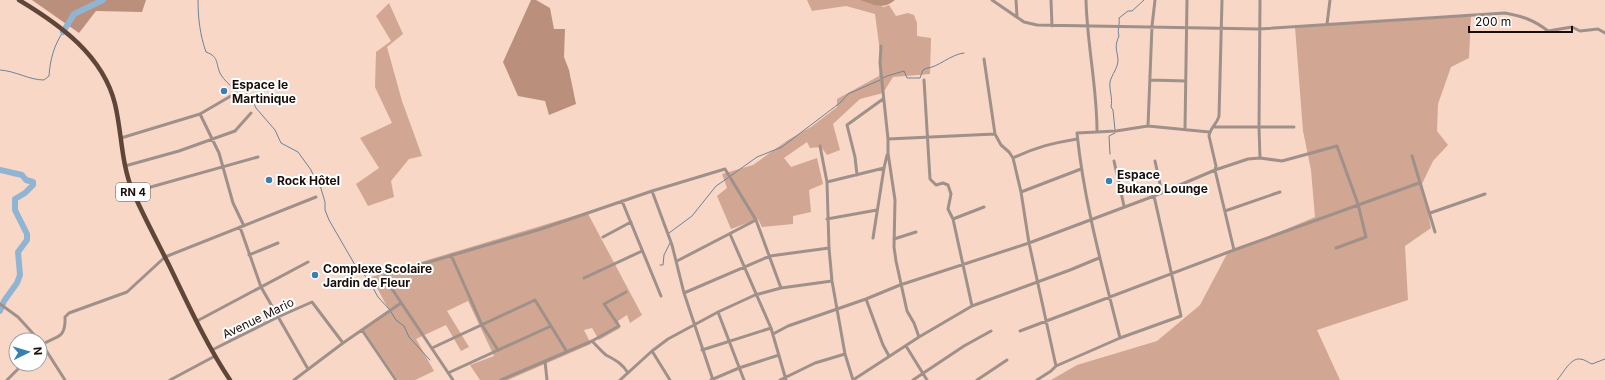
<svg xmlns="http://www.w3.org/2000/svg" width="1605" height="380" viewBox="0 0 1605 380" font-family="Inter,sans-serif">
	<rect width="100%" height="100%" fill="#f9d7c7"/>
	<path fill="#d1a692" d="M807 0H859L884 7 889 5 896 16 908 13 914 15 917 23V36L931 38 930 74 893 77 883 93 860 99 833 124 840 150 827 155 821 147 810 148 807 142 784 158 791 167 817 158 823 184 809 190 811 212 793 216V224L762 227 758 219 731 229 717 196 727 188 722 174 753 165 788 140 811 127 837 107V99L879 76 881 60 875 14 846 6 812 11Z
		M389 3 403 34 387 47 402 101 422 156 409 159 391 181 394 197 368 206 356 184 379 168 360 138 392 123 375 87 376 52 391 41 376 16Z
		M1471 16 1469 58 1451 67 1438 104 1437 131 1448 145 1433 161 1422 184 1431 228 1405 246 1408 300 1317 330 1340 380H1051L1077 365 1157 341 1200 305 1227 254 1315 217 1311 170 1303 131 1295 27Z
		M587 212 642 315 630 323 627 315 618 321 620 328 599 340 592 328 584 330 591 344 508 380H480L470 365 494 356 468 301 447 311 469 347 461 351 446 325 416 339 434 371 415 380H398L363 329 389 310 371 277Z"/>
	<path fill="#ba907c" d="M32 0H146L142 12 96 11 79 33Z
		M531 0H536L550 8 554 29H565L564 57 569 70 576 104 549 115 545 101 518 96 503 62Z
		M859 0H895C882 11 874 4 859 0Z"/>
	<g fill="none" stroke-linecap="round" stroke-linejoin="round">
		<path stroke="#6c8396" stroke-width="1" d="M198 0C198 18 200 35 206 52 220 57 215 64 221 75 224 80 230 85 234 89L245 84 247 87 245 89 247 94 251 97 256 108 275 130 281 143 298 152 311 170 315 179 319 182 325 202V210L329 220 355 265 368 279 378 297 389 309
			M0 70C16 71 29 80 44 80L49 76C50 60 54 45 63 32
			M883 78 887 76 904 71 907 78H920L923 70 927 68C937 68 951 54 964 53
			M1115 130 1113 110 1111 107C1113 98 1109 90 1110 82 1112 74 1118 68 1118 60 1117 49 1114 47 1119 36 1117 30 1120 25 1119 18L1128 11H1132L1144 0
			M1110 154 1109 136 1115 133
			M669 233 692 216 716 186 722 182 757 157 782 147 841 102 848 94 880 80
			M660 265H663L664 255 670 243
			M391 312 396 320 404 326 409 337 430 360
			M1557 380C1563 374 1570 358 1580 359 1584 359 1589 363 1592 364L1605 359"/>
		<path stroke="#90b5d3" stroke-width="6" d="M63 32 74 14 103 0
			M0 170 22 175 26 180 33 182V185L25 193 15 199V210L27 234V240L18 252 20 275 17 283 4 301 0 311"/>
		<path stroke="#9f918a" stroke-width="3" d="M992 0 1024 22 1037 25 1259 29 1505 13C1522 16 1534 20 1548 31L1572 27 1580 31 1598 29 1605 33
			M1016 0 1017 16
			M1051 0 1052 26
			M1086 0C1087 44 1097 87 1097 131
			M1260 0 1259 127 1260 158
			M1327 24 1330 0
			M881 46 880 63 888 139V153L895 200 894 247 896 261 907 311 914 323 919 337
			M984 59 995 134 1001 145 1009 152 1013 158 1021 192 1029 243 1056 366
			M924 80 930 179 936 185 943 183 948 185 951 194 948 209 953 219 972 306
			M1150 80 1186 81
			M200 114 219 153 233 203 244 226
			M1148 126 1152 26 1155 0
			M1213 127H1294
			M1185 129 1187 0
			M121 138 200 114 236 93
			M888 139 995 134
			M820 146 827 182 829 248 832 281 845 354 853 380
			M1412 156 1435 232
			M1013 158C1036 147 1053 143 1077 139
			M1114 161 1124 206
			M1155 161 1162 193
			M125 166 179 151 235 131 251 113
			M857 175 855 157 847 125 883 99
			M827 182 884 168
			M652 191 672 245 684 293 713 380
			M133 192 258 157
			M1021 192 1081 169
			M622 201 661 296
			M1225 211 1280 192
			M1430 213 1485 194
			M827 219 877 210
			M953 219 984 207
			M240 227 261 287 308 369
			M730 234 771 328 786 380
			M603 237 631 222
			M873 238 884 168 887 155
			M894 239 916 232
			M1234 250 1215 170 1248 159 1260 158 1282 161 1337 146 1358 204 1366 237 1336 248
			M249 255 278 243
			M451 255 482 325 498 350
			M677 261 756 220
			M584 278 642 251
			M684 293 770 256 829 248
			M866 299 883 345 889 356
			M0 304 18 317 39 340
			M718 312 744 380
			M197 321 308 262
			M362 330 396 380
			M1020 331 1234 250 1419 183
			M773 334 788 326 866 299 900 285 1029 243 1154 196 1215 170 1216 166 1209 136C1210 128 1217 124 1219 116L1222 0
			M1120 338C1103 270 1084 203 1077 133L1116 131 1148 126 1209 132
			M592 341C596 345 601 351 606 355 615 360 622 363 628 373
			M42 344 65 380
			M40 346C55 335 66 341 65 317L69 313 127 292 165 257 316 197
			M906 346 927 380
			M432 348 535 300 567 352
			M212 350 278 317 312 302 343 343
			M702 350 771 328
			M652 351 670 380
			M545 361 547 380
			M448 373 551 326
			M7 380 23 364
			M170 380 215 356
			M294 380 343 343 401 303
			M453 380 392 289 385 275 541 229 652 191 725 169 756 220 781 288
			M501 380 592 341 619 326 604 304 626 292
			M620 380 652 351 668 339 718 312 755 295 781 288 832 281
			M711 380 739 368 779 355
			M780 380 815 363 845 354
			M853 380 919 337 972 306 1070 270 1099 258
			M913 380 964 346 991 331
			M977 380 1007 360
			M1037 380 1051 371 1056 366 1120 338 1181 316 1154 196"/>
		<path stroke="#5f4639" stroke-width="4.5" d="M19 0C59 24 103 55 115 104 122 133 121 164 133 192 144 217 157 241 169 265 188 304 206 344 230 380"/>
	</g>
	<g fill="#387fb4" stroke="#fff" stroke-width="1.5">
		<circle cx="224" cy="91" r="4"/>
		<circle cx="269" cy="180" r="4"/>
		<circle cx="1109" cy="181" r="4"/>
		<circle cx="315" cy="275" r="4"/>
	</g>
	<g text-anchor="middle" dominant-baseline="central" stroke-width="4" stroke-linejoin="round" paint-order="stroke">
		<rect fill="#fff" stroke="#5e5653" stroke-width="1" x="116" y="183" width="34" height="18" rx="3"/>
		<g font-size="11" font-weight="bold" fill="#190e09">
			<text x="133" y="192">RN 4</text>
		</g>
		<g font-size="12" font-weight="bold" fill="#190e09" stroke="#fff" text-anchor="start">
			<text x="232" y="84">Espace le<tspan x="232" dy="14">Martinique</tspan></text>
			<text x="1117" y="174">Espace<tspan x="1117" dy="14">Bukano Lounge</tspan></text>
			<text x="277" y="180">Rock Hôtel</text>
			<text x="323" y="268">Complexe Scolaire<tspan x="323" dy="14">Jardin de Fleur</tspan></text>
		</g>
		<g font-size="12" fill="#190e09" stroke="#fff">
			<text transform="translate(258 318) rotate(-26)">Avenue Mario</text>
		</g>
	</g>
	<g transform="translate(28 352) rotate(85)"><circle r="19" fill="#ffffff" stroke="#a39f9d"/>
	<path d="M0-3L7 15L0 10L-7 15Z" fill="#387fb4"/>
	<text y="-6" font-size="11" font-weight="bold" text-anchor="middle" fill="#190e09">N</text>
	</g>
	<path d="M1469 26v6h103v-6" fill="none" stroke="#190e09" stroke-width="2"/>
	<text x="1475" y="26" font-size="12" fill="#190e09" stroke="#ffffff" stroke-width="3" paint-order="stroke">200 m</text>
</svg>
